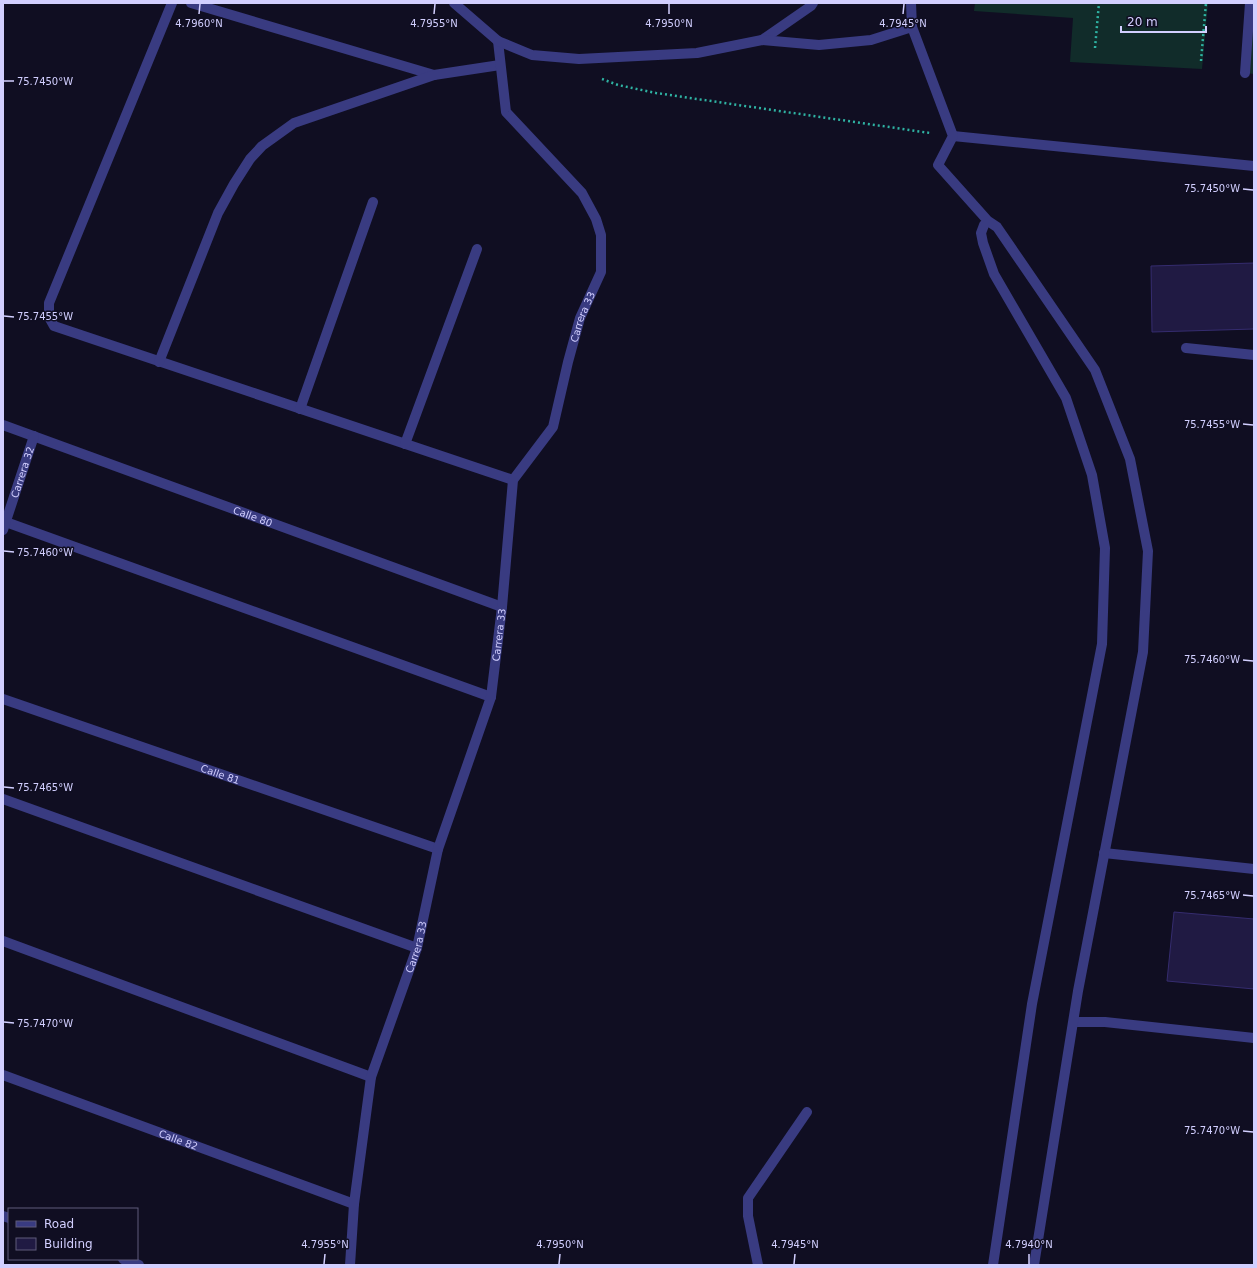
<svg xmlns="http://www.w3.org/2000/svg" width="1257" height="1268" viewBox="0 0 1257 1268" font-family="'DejaVu Sans',sans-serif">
	<rect width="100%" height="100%" fill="#100e22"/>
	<path fill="#112c2a" d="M975 3H1208L1202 69 1070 62 1073 18 974 11Z
		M1254 3V74L1245 73Z"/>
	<path fill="#201a43" stroke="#352c6f" d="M1254 263V329L1152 332 1151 266Z
		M1174 912 1254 919V989L1167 981Z"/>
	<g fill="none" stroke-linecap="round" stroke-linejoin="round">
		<path stroke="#2fb3a3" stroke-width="2.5" stroke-dasharray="2 3" stroke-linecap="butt" d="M1095 48 1099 3
			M1201 61 1206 3
			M602 79 618 85 656 93 930 133"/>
		<path stroke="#393b81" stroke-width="10" d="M1186 348 1254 355
			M1104 853 1254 869
			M1074 1022H1105L1254 1038
			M758 1265 748 1216V1198L807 1112"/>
		<g stroke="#393b81" stroke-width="10">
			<path d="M172 3 49 303V317L54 326 513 480"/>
			<path d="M191 3 434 75"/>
			<path d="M911 3 912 27"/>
			<path d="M762 40 811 6 813 3"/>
			<path d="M1245 73 1250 3"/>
			<path d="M953 136 1254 166"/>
			<path d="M159 362 218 213 234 184 250 159 262 146 294 123 434 75 500 65"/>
			<path d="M300 409 373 202"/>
			<path id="s1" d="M3 425 502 607"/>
			<path d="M405 444 477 249"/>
			<path d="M3 521 491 697"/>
			<path id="s2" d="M3 530 34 436"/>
			<path id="s3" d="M3 699 438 849"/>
			<path d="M3 799 417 948"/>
			<path d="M3 941 371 1077"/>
			<path id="s4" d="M3 1075 354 1204"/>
			<path d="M3 1216 9 1218"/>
			<path d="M123 1259 139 1265"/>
			<path id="s5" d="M350 1265 354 1204 371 1077 417 948 438 849 491 697 502 607 513 480 553 427 568 362 580 318 601 272V235L596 219 582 193 506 112 498 41"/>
		</g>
		<path stroke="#393b81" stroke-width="10" d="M454 3 498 41 532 55 579 59 697 53 762 40 819 45 871 40 912 27 953 136 938 165 988 221 997 227 1095 370 1130 459 1148 551 1143 652 1078 991 1034 1265
			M988 221 984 225 981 233 983 243 994 274 1066 398 1092 475 1105 548 1102 644 1032 1004 993 1265"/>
	</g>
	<path fill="none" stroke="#d2cfff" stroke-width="1.5" d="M199 14 200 4M434 14 435 4M669 14V4M903 14 904 4M4 81H14M1243 189 1253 190M4 316 14 317M1243 424 1253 425M4 551 14 552M1243 660 1253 661M4 787 14 788M1243 895 1253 896M4 1022 14 1023M1243 1131 1253 1132M324 1264 325 1254M559 1264 560 1254M794 1264 795 1254M1029 1264V1254"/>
	<g text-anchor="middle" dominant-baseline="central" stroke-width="3" stroke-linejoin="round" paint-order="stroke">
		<g font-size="10" fill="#d2cfff" stroke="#100e22">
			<text stroke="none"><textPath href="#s5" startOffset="987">Carrera 33</textPath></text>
			<text stroke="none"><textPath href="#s2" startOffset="61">Carrera 32</textPath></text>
			<text stroke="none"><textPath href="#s1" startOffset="266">Calle 80</textPath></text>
			<text stroke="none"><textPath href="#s5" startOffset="651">Carrera 33</textPath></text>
			<text stroke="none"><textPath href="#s3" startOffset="230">Calle 81</textPath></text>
			<text stroke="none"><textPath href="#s5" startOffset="327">Carrera 33</textPath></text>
			<text stroke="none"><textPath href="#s4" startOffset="187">Calle 82</textPath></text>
		</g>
	</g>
	<g font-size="10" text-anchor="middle" fill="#d2cfff" stroke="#100e22" stroke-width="3" stroke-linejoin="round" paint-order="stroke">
		<text x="199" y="27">4.7960°N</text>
		<text x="434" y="27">4.7955°N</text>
		<text x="669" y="27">4.7950°N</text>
		<text x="903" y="27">4.7945°N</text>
		<text x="45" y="85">75.7450°W</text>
		<text x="1212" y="192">75.7450°W</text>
		<text x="45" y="320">75.7455°W</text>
		<text x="1212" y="428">75.7455°W</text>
		<text x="45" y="556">75.7460°W</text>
		<text x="1212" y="663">75.7460°W</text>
		<text x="45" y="791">75.7465°W</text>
		<text x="1212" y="899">75.7465°W</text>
		<text x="45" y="1027">75.7470°W</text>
		<text x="1212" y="1134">75.7470°W</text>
		<text x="325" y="1248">4.7955°N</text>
		<text x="560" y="1248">4.7950°N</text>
		<text x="795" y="1248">4.7945°N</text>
		<text x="1029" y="1248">4.7940°N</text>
	</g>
	<rect width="1257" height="1268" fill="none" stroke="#d2cfff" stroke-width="8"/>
	<rect x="8" y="1208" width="130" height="52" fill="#100e22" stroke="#5e5b7a"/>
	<rect x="16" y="1221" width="20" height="6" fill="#393b81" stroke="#5e5b7a"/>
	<text x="44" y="1228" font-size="12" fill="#d2cfff">Road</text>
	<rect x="16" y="1238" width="20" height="12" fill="#201a43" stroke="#5e5b7a"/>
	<text x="44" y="1248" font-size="12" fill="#d2cfff">Building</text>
	<path d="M1121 26v6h85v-6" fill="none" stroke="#d2cfff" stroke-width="2"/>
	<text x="1127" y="26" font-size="12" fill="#d2cfff" stroke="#100e22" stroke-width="3" paint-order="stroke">20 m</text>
</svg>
